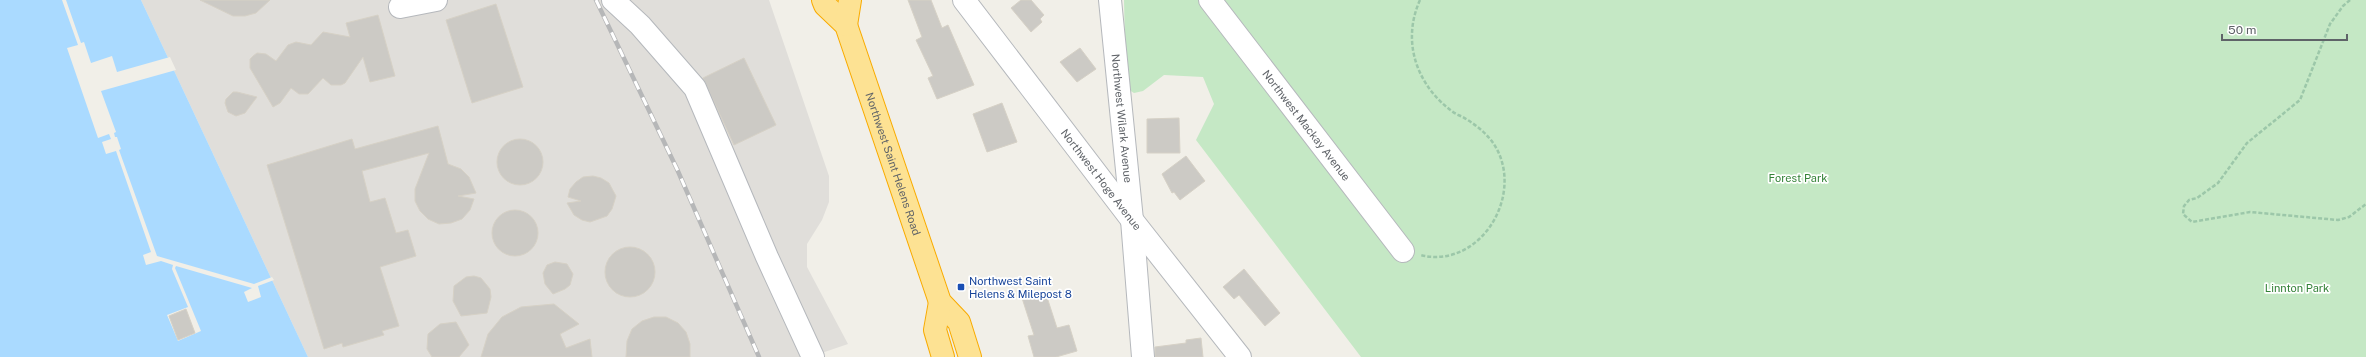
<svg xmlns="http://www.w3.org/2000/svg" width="2366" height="357" viewBox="0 0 2366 357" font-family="'Public Sans',sans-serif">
	<rect width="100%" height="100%" fill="#f1efe8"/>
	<path fill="#e0deda" d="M141 0H769L829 176V202L822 220 807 244V267L848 344 810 357H308Z"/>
	<path fill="#c5e8c5" d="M1124 0H2366V357H1361L1196 140 1214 104 1203 77 1164 75 1143 91 1134 93 1126 88Z"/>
	<path fill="#aadaff" d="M0 0H141L308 357H0Z"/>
	<path fill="#f1efe8" d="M62 0H66L81 43 84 42 91 63 112 56 117 72 170 57 176 70 101 91 116 132 114 133 115 137H117L121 149 119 150 157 256 254 284 272 277 274 280 258 286 261 297 248 302 244 292 252 288 176 266 175 268 201 331 178 341 167 315 188 307 172 269 173 265 161 261 146 265 143 255 151 252 116 151 106 154 102 142 111 139 109 134 98 138 67 48 78 45Z"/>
	<path fill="#cccac5" stroke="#d6d1c6" d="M200 0H270L256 13 245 16H233Z
		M908 0H931L942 28 948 25 974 85 937 99 928 78 933 76 916 40 922 37Z
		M1021 0H1031L1044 15 1040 19 1042 22 1031 32 1011 8Z
		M496 4 523 87 472 103 446 20Z
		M378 15 395 76 370 82 363 57 345 83 341 85H331L323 78 308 94H299L291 88 280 103 273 107 250 68V59L253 56 257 53 266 54 276 61 288 45 296 42 311 45 323 32 350 37 346 23Z
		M1080 48 1096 69 1077 82 1060 62Z
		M744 58 776 125 734 145 703 78Z
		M233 92H237L257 97 245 113 236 116 228 112 225 103 226 99Z
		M1002 103 1017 142 987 152 973 114Z
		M1179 118 1180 153H1147V119Z
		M438 126 448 164 461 169 469 177 476 193 458 196 474 199 470 210 462 219 451 223 439 224 428 219 420 211 415 201V189L429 153 362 171 370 202 385 198 396 233 408 230 416 256 380 267 399 326 382 331 384 335 343 347 342 343 324 349 267 165 352 139 355 149Z
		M497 162a23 23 0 1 1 46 0a23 23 0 1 1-46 0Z
		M1186 156 1205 181 1180 200 1174 192 1172 193 1162 174Z
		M593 176 601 178 609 183 616 196 612 209 607 216 590 222 582 220 574 215 567 203 581 201 568 197 570 189 576 182 583 177Z
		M492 233a23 23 0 1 1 46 0a23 23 0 1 1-46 0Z
		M605 272a25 25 0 1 1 50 0a25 25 0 1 1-50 0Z
		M555 262 567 264 573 274 570 285 565 289 553 294 545 284 543 273 547 265Z
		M1244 269 1280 313 1265 326 1239 295 1234 299 1223 287Z
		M474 276 481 278 490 289 491 297 487 313 461 316 453 301 454 286 466 277Z
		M1045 291 1057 328 1069 325 1077 351 1056 357H1034L1028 336 1034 335 1022 298Z
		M554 304 579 324 560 334 566 348 590 339 592 357H481L488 334 502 317 521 307Z
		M186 309 195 333 178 340 169 316Z
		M654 317H666L678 323 686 332 690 344V357H626L627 341 632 329 642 321Z
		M456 322 469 345 459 357H432L427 349 428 334 440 324Z
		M1201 338 1203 357H1155V347L1186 343V340Z"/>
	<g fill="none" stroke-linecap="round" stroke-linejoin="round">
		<defs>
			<g id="minor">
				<path d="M613 0 640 25 695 88 767 257 813 357"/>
				<path id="s1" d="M964 0 1132 220 1240 357"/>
				<path id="s2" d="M1110 0 1132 220 1143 357"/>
				<path id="s3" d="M1210 0 1403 251"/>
				<path d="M400 7 436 0"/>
			</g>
			<g id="highway">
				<path id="s4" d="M823 0 825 5 846 25 940 302 959 322 970 357"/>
				<path d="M846 25 850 0"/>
				<path d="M940 302 935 330 943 357"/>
			</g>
		</defs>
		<use href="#minor" stroke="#b5b8bc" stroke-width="24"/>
		<use href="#highway" stroke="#f9ab00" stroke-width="24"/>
		<path stroke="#9cc7a9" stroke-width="2.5" stroke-dasharray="4 2" stroke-linecap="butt" d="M1420 0C1401 42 1417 86 1453 112 1457 115 1462 116 1466 119 1481 128 1494 140 1500 156 1519 205 1476 269 1420 255
			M2350 0 2343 6 2330 24 2300 100 2247 143 2218 183 2197 198 2189 200 2184 206 2183 214 2192 222 2250 212 2338 220 2349 217 2366 204"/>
		<use href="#minor" stroke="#fff" stroke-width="22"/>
		<use href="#highway" stroke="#fde293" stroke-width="22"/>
		<defs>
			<path id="rail" d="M596 0 677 169 759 357"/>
		</defs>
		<use href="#rail" stroke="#b6b7b8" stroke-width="4.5"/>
		<use href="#rail" stroke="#fff" stroke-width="3" stroke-dasharray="9" stroke-linecap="butt"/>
	</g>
	<rect fill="#1a4fb4" stroke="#fff" stroke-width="1.5" x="957" y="283" width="8" height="8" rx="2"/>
	<g text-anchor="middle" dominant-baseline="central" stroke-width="3.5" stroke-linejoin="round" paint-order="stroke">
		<g font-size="11" fill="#5f6368" stroke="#fff">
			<text stroke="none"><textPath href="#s2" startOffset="119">Northwest Wilark Avenue</textPath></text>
			<text stroke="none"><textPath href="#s3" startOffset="158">Northwest Mackay Avenue</textPath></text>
			<text stroke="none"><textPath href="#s4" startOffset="181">Northwest Saint Helens Road</textPath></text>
			<text stroke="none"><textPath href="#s1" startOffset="226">Northwest Hoge Avenue</textPath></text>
		</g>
		<g font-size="11" fill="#348238" stroke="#fff">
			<text x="1798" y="178">Forest Park</text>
			<text x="2297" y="288">Linnton Park</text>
		</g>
		<g font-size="11" fill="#164399" stroke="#fff" text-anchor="start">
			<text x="969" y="281">Northwest Saint<tspan x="969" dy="13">Helens &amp; Milepost 8</tspan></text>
		</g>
	</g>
	<path d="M2222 34v6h125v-6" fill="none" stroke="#5f6368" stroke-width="2"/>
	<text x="2228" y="34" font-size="12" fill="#5f6368" stroke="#ffffff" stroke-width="3" paint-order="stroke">50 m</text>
</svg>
